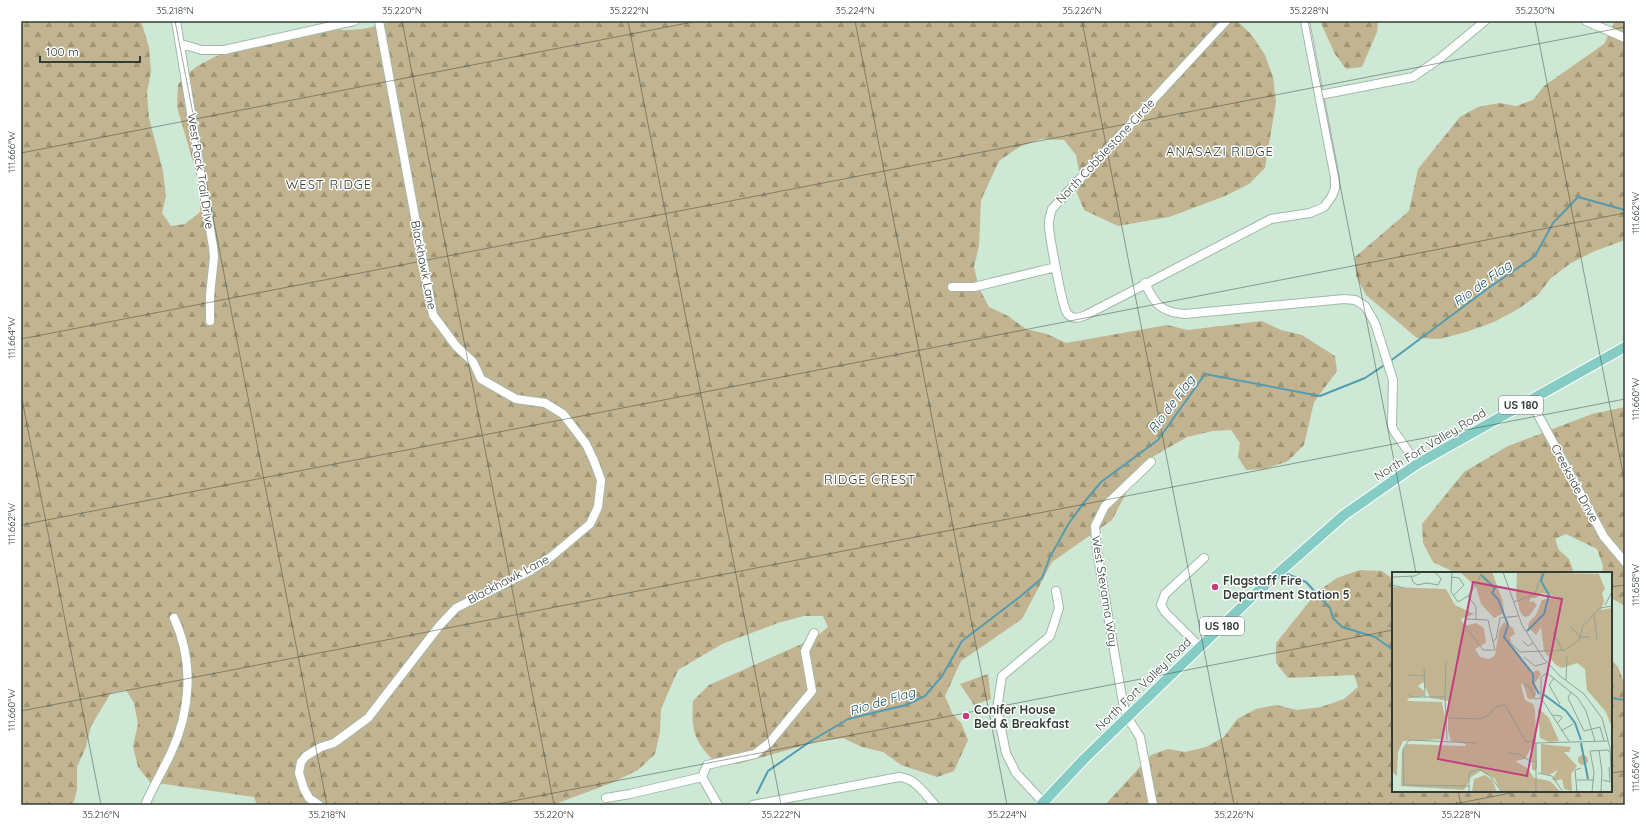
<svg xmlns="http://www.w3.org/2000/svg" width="1646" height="826" viewBox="0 0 1646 826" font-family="Quicksand,sans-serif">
	<defs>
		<pattern id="forest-firs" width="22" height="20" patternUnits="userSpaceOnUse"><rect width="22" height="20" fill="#c2b490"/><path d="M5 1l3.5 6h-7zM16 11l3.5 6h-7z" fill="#9e9476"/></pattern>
	</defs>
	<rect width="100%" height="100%" fill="#cde8d5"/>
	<path fill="url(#forest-firs)" d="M21 21H141L149 47 151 71 147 93 149 118 163 171 166 196 162 213 171 226 185 224 200 212 201 189 177 107 178 84C184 79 190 71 196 67 228 48 287 27 324 26 332 26 340 31 348 30 363 30 378 26 392 21H1237L1251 34 1265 55 1273 77 1276 102 1265 168 1249 184 1225 196 1169 217 1118 226 1084 210 1077 193 1080 176 1076 155 1064 140 1041 139 1019 147 999 161 981 200 979 246 974 267 979 288 989 307 1008 316 1026 329 1047 334 1066 343 1167 325 1188 330 1262 321 1281 330 1302 335 1335 356 1337 371 1314 402 1304 445 1288 461 1265 469 1246 470 1238 457 1240 443 1231 430 1213 431 1187 437 1142 463 1112 520 1052 562 1022 619 961 661 945 696 952 713 961 723 968 740 954 771 937 777 901 765 883 752 862 747 843 738 819 741 738 764 716 763C694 741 691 732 693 701L709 685 813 639 828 627 823 616H804L778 623 722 644 678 670 661 709 660 732 655 754 638 770 614 782 558 803 550 805H257L254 797 150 782 138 767 133 746 138 724 134 703 126 690 111 693 91 726 86 747 77 767V790L73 805H21Z
		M1320 21H1378L1377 32 1362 67 1346 69 1335 54Z
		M1615 21H1625V240L1595 251 1571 263 1551 278 1538 295 1518 309 1494 322 1466 332 1440 339 1417 338 1366 295 1356 276 1355 257 1409 211 1418 169 1460 117 1478 107 1499 103 1516 106 1533 100 1544 86 1604 44Z
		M1625 407V606L1611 598V573H1602L1603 566 1597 549 1566 534 1555 539 1559 550 1569 559 1574 573H1456L1433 562 1423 543 1422 524 1464 472 1508 446 1592 414Z
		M1360 570 1382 571 1393 579V791H1611V659L1618 667 1625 685V805H1105L1151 755 1168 749 1185 752 1206 747 1224 737 1237 719 1256 709 1276 705 1297 710 1321 707 1344 699 1358 687 1354 675 1288 678 1276 663V643L1317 592 1337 578Z
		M988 674 991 699 974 705 960 684Z"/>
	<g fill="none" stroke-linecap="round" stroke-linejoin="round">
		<path stroke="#539cb1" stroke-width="2" d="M1389 362 1487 289 1535 256 1553 223 1578 197 1625 210
			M1285 573 1306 582 1330 608 1333 618 1342 627 1375 637 1393 650
			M1611 698 1625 700
			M757 793 768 771 811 741 848 719 906 705 925 696 942 676 962 641 1021 596 1042 578 1050 557 1069 523 1086 500 1101 482 1158 440 1205 374 1320 396 1365 378 1386 364"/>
		<defs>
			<path id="minor" d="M176 21 213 247 214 257 210 295V321
				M1226 21 1052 209C1050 215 1048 221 1049 227 1050 239 1062 306 1067 313 1072 320 1079 318 1086 315L1271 219 1310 213 1324 207 1332 196 1335 188V178L1305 21
				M1586 21 1625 38
				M181 44 202 50H224L354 21
				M1320 95 1413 77 1439 59 1485 21
				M1145 283C1155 305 1161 312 1185 314L1344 299 1355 300 1365 306 1375 323 1393 380 1392 426 1394 431 1417 464
				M952 287H974L1056 267
				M1530 400 1604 537 1625 562
				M1151 462 1105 506 1095 526 1097 551 1123 703 1127 717 1140 737 1153 805
				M1200 647 1165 612 1161 605 1165 594 1204 558
				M606 798 630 794 702 777
				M1043 802 1016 773 1006 753 997 709 1002 676 1050 636 1059 608 1056 591
				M145 805C153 787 163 770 171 753 191 710 194 661 174 618
				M319 805 309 798 304 789 299 773 301 762 306 756 321 747 334 743 368 718 440 625 456 608 530 571 552 556 590 524 598 507 601 480 594 461 586 444 563 414 545 403 516 399 481 379 473 362 456 346 433 315 379 21
				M718 805 702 777 707 765 755 754 769 743 812 691 805 651 814 633
				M753 805 899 777C915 778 924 793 935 805"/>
			<path id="major" d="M1041 805 1084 759 1257 592 1344 515 1417 464 1625 347"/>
		</defs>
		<use href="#minor" stroke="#a1baa8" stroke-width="10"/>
		<use href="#major" stroke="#fff" stroke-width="12"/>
		<use href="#minor" stroke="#fff" stroke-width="8"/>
		<use href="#major" stroke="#85ccc5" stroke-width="10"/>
	</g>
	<path fill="none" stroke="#313c34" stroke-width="1" stroke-opacity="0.45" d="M175 21 327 805M402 21 554 805M628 21 781 805M855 21 1007 805M1082 21 1234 805M1308 21 1416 573M1535 21 1625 484M21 153 698 21M21 339 1625 27M21 394 101 805M21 525 1625 213M1611 587 1625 585M21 711 1625 399M1611 773 1625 771M1458 791 1461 805M492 805 1393 630M1449 805 1521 791"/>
	<g fill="#c33e80" stroke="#fff" stroke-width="1.5">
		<circle cx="1215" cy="587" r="4"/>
		<circle cx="966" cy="716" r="4"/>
	</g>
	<g text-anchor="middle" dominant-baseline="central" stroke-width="3" stroke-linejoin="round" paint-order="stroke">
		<g fill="#fff" stroke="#6f7671" stroke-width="1">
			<rect x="1499" y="396" width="44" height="18" rx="3"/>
			<rect x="1200" y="617" width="44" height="18" rx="3"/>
		</g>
		<g font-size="11" font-weight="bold" fill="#313c34">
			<text x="1521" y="405">US 180</text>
			<text x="1222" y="626">US 180</text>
		</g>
		<g font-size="12" fill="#313c34" stroke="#fff">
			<text transform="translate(1105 151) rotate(-47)">North Cobblestone Circle</text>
			<text transform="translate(201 171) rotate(81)">West Pack Trail Drive</text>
			<text transform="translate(424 265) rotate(79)">Blackhawk Lane</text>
			<text transform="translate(1430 444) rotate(-31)">North Fort Valley Road</text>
			<text transform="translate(1575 483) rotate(62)">Creekside Drive</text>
			<text transform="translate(508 579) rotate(-28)">Blackhawk Lane</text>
			<text transform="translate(1105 591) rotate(81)">West Stevanna Way</text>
			<text transform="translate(1143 684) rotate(-44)">North Fort Valley Road</text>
		</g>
		<g font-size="12" font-weight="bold" fill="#313c34" stroke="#fff" text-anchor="start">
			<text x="1223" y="580">Flagstaff Fire<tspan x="1223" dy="14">Department Station 5</tspan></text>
			<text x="974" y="709">Conifer House<tspan x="974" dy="14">Bed &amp; Breakfast</tspan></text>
		</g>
		<g font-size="13" letter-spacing="1" fill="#313c34" stroke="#fff">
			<text x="1220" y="151">ANASAZI RIDGE</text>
			<text x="329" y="184">WEST RIDGE</text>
			<text x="870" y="479">RIDGE CREST</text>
		</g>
		<g font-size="13" font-style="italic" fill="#175464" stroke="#fff">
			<text transform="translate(1482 283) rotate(-36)">Rio de Flag</text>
			<text transform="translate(1171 404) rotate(-53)">Rio de Flag</text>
			<text transform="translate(882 701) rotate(-17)">Rio de Flag</text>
		</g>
	</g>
	<g transform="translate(1392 572)">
		<rect width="220" height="220" fill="#cde8d5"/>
		<path d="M68 0H100L111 30 112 41 102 46 89 32 84 15ZM125 0 207 2 213 17 210 21 212 29 209 38 220 36V156L214 140 195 118 193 97 185 91 170 96 164 93 152 79 149 55 144 63 136 55 137 50 144 43 150 28 166 25 150 21 144 26H139L137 30 141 29 145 33 137 44 132 45 128 39 124 24ZM0 15 54 17 63 33 82 42 69 47 73 54 84 51 92 56 94 71 83 77 88 85 98 87 103 83 107 58 112 50 121 56 123 62 118 65 120 73 137 97 141 100 146 98 149 102 143 111 144 123 141 127H136L131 111 129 113 133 128 141 132 143 137 145 195 143 199 140 197 139 176 133 187 123 189 135 196 142 206 158 209 169 220H109L103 207 89 199 79 205 72 218 9 214 10 180 15 172 73 174 74 172 59 169 56 158V129L38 126 31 110 26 114 32 119V124L17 126 15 129 50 130 53 145 52 167 11 169 6 180 5 204 0 200ZM146 136 157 146 167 169 157 170 148 166ZM149 172 179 175 177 180H172L185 194 179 202 180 219 172 217 170 207 163 209 160 207 166 198 157 203 149 201ZM186 188a5 5 0 1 1 10 0a5 5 0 1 1-10 0ZM93 203 100 208 105 220H80L82 207Z" fill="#c2b490"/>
		<path fill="none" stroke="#539cb1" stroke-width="2" d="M89 3 103 16 100 21 106 27 116 53 112 65 141 102V111L147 122M135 59 152 42 157 23 149 9 152 0M151 122 174 139 183 151 189 168M189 171 196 207"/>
		<path fill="none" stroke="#8fa395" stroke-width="1" d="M60 0 59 20 66 30 76 24 86 10 89 0M111 0 130 53 151 86 168 104 192 122 210 146 218 176 220 220M19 4 21 10 25 13 35 11 46 13 49 7 43 0M0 5 23 4 30 0M59 5 67 6 72 13 61 24M0 13 12 16M76 24 84 35V47M122 30 143 22 150 0M213 33 220 20M202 42 205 68M75 47 96 48 103 78H91L74 55 73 49ZM178 54 188 65H198M161 60 170 78M101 69 104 67 108 46 126 44M131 69 136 74 141 71M120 72 128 80 173 78 187 68 191 54 208 36 220 34M132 85 143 94 154 91M32 96 33 125M16 103 32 104M162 106 157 113 168 132M174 108 175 85M131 112 138 115 143 127 149 126M179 120 176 126 192 159 208 155 212 169M17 122 19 125H53L55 168M53 125 54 90M161 143 169 144 170 146 165 151M56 146 89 147 97 143 103 135 113 133 134 170 141 169 144 172M169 159 181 152M177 169 149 126V105L155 101 186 126 194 139 203 169M207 178 210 200 209 220M116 181 127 182 138 189 145 190M146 201 160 204 171 220M185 208H202M211 208 218 210 217 195M77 214 12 213 11 177 17 168 85 171M77 220V201L87 197 98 204 110 220M144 220V171L216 169M185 220 183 198 189 196M200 220 202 200 198 179 216 178 217 180"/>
		<path fill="#c33e80" fill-opacity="0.15" stroke="#c33e80" stroke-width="2" d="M81 10 170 27 135 204 46 187Z"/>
		<rect width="220" height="220" fill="none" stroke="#313c34" stroke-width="2"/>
	</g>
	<rect width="1646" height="826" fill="none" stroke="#ffffff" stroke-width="44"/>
	<path d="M40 56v6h100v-6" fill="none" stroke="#313c34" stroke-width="2"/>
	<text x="46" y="56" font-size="12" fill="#313c34" stroke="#ffffff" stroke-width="3" paint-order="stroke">100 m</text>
	<rect x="22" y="22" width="1602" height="782" fill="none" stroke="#313c34" stroke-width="1.5"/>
	<g font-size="10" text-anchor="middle" fill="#313c34">
		<text x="175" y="14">35.218°N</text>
		<text x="402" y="14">35.220°N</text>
		<text x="629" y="14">35.222°N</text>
		<text x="855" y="14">35.224°N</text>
		<text x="1082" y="14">35.226°N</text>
		<text x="1309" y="14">35.228°N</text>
		<text x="1535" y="14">35.230°N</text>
		<text transform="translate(11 152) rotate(-90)" y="4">111.666°W</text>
		<text transform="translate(1635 213) rotate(-90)" y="4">111.662°W</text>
		<text transform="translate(11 338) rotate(-90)" y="4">111.664°W</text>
		<text transform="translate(1635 399) rotate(-90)" y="4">111.660°W</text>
		<text transform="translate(11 524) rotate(-90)" y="4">111.662°W</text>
		<text transform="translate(1635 585) rotate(-90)" y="4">111.658°W</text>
		<text transform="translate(11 710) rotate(-90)" y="4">111.660°W</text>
		<text transform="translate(1635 771) rotate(-90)" y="4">111.656°W</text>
		<text x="101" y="818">35.216°N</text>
		<text x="327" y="818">35.218°N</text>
		<text x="554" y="818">35.220°N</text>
		<text x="781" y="818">35.222°N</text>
		<text x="1007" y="818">35.224°N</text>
		<text x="1234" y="818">35.226°N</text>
		<text x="1461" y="818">35.228°N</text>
	</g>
</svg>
